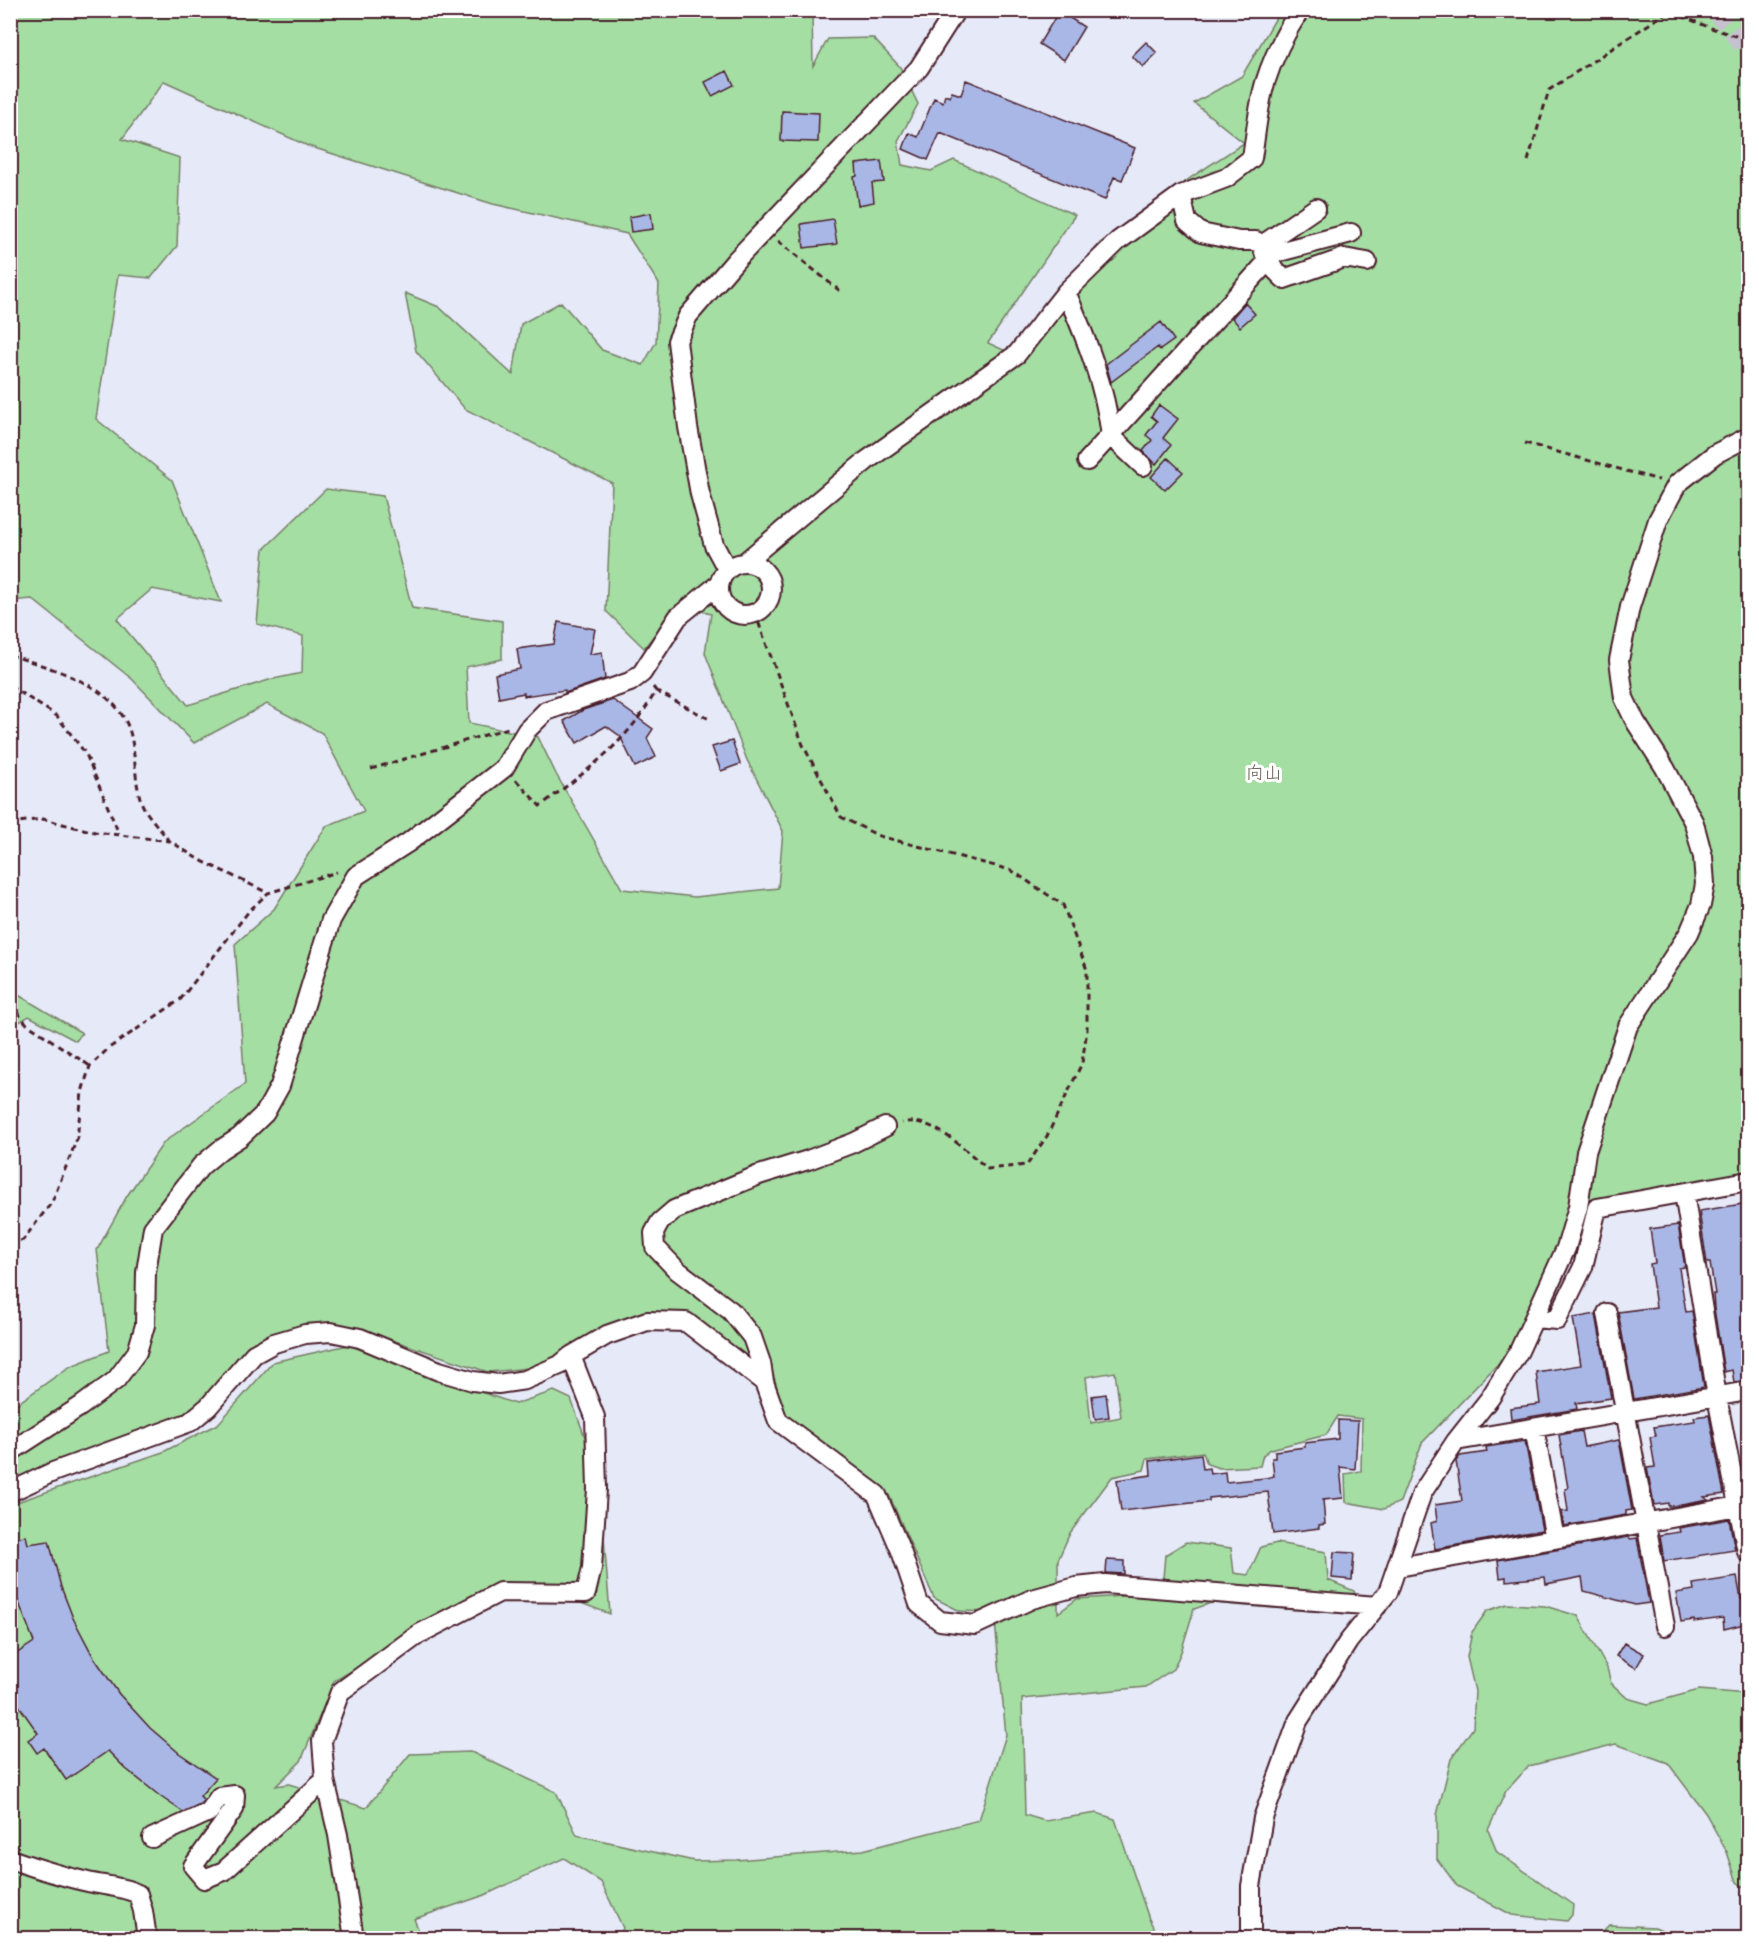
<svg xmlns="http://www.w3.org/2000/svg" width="1759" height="1949" viewBox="0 0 1759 1949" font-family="'Playpen Sans','Klee One',sans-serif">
	<rect width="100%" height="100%" fill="#e5e9f8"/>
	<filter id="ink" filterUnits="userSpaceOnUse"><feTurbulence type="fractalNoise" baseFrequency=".0167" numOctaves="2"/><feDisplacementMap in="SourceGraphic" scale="12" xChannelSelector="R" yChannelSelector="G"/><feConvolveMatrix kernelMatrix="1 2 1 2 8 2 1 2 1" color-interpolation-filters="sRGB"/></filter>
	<g filter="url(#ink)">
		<path fill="#a4dea3" stroke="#777e67" stroke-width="1.5" fill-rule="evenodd" d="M11 11H812L813 66 828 39 873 38 900 67 918 104 898 141 902 165 931 171 954 160 1075 215 988 343 1010 353 1100 243 1193 176 1244 143 1194 103 1242 76 1280 11H1748V1176L1572 1209 1561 1248 1517 1344 1422 1443 1400 1502 1384 1509 1346 1502 1345 1474 1361 1471 1362 1419 1338 1416 1326 1435 1271 1449 1263 1455 1260 1466 1219 1468 1207 1464 1203 1452 1147 1459 1144 1470 1112 1477 1070 1533 1058 1560V1613L1077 1599 1139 1595 1163 1578 1165 1555 1186 1542 1231 1548 1234 1573 1248 1575 1261 1547 1277 1543 1326 1552 1328 1580 1354 1591 1357 1600 1356 1608 1349 1614 1211 1603 1194 1609 1181 1652 1173 1669 1146 1687 1022 1699 1025 1815 1045 1821 1097 1813 1115 1819 1149 1919 1159 1938H618L623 1928 601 1882 564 1858 485 1895 414 1919 422 1938H11V1504L163 1452 218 1424 273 1362 348 1345 515 1404 554 1391 571 1399 599 1475 610 1614 538 1587 500 1585 334 1681 301 1761 276 1786 289 1784 366 1808 410 1754 471 1752 556 1792 577 1835 694 1861 736 1860 863 1850 979 1820 1006 1735 994 1612 960 1611 934 1598 889 1495 785 1417 774 1377 656 1314 620 1321 561 1357 529 1368 488 1372 371 1333 281 1334 204 1404 177 1422 11 1487 10 1409 69 1367 109 1351 97 1250 127 1196 164 1142 245 1084 235 944 274 909 326 826 364 811 322 733 267 704 194 743 132 679 32 599 11 601ZM164 81 308 146 493 204 627 234 659 284 656 342 643 365 602 350 561 302 521 324 513 375 439 307 405 293 416 351 465 409 612 483 606 611 644 648 679 604 711 614 705 653 747 760 783 831 778 888 695 897 622 889 556 774 538 737 469 723 466 667 502 659V621L412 608 383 496 326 489 264 549 257 624 303 636 302 673 269 680 188 705 117 619 152 589 221 602 172 480 96 419 118 275 151 278 177 246 180 158 122 139ZM1115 1372 1121 1417 1091 1423 1086 1377Z
			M10 990 82 1033 76 1041 29 1016 11 1027Z
			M1507 1604 1545 1606 1578 1616 1607 1668 1611 1683 1627 1698 1648 1704 1699 1690 1748 1694V1890L1737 1882 1727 1852 1706 1814 1668 1763 1616 1744 1529 1766 1506 1791 1488 1830 1497 1852 1573 1905 1572 1915 1567 1921 1512 1915 1457 1886 1437 1859V1815L1451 1759 1473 1728 1475 1691 1467 1657 1472 1632 1487 1611Z
			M1609 1925 1655 1927 1680 1938H1596Z"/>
		<path fill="#a9b7e7" stroke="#4a1f2b" stroke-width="1.5" d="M1059 11 1084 27 1064 60 1039 44Z
			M1146 42 1157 53 1143 67 1132 56Z
			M727 71 734 85 712 96 705 82Z
			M966 80 1135 148 1122 180 1114 177 1105 200 940 133 928 160 903 149 909 133 918 137 934 98 943 102 945 95 950 97 952 92 961 95Z
			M782 111 819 113 818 142 781 141Z
			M881 161 884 182 872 183 874 202 858 205 854 177 857 176 856 164Z
			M651 213 653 229 631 232 629 217Z
			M833 219 837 244 804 248 801 224Z
			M1245 303 1255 314 1240 327 1232 318Z
			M1161 322 1174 340 1160 350 1158 347 1111 382 1106 364Z
			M1159 405 1178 419 1163 438 1171 445 1156 464 1143 451 1152 440 1146 435 1157 421 1151 416Z
			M1168 458 1183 472 1165 490 1151 477Z
			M558 622 595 629 590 654 602 652 605 679 565 693V690L524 696V693L499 698 495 674 520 669 517 649 554 644Z
			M613 700 653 729 647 738 656 757 635 767 620 736 606 726 577 743 564 721 583 710Z
			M732 741 740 764 721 771 712 747Z
			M1749 1203V1380L1734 1382 1732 1370 1724 1372 1714 1308 1713 1294H1715L1710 1263H1707L1699 1211Z
			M1678 1225 1685 1267 1679 1268 1686 1312 1692 1311 1704 1387 1634 1399 1618 1312 1656 1307 1650 1264 1655 1263 1650 1229Z
			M1596 1314 1611 1398 1576 1403 1577 1409 1511 1420 1510 1408 1540 1404 1536 1372 1581 1365 1573 1318Z
			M1106 1394 1109 1417 1095 1419 1092 1396Z
			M1709 1415 1724 1494 1704 1497 1708 1500 1676 1506H1668V1503L1654 1505 1647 1468 1655 1467 1650 1437 1656 1436 1654 1427 1695 1421 1694 1417Z
			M1338 1420 1358 1421 1355 1469 1340 1467 1343 1498 1323 1500 1325 1524 1319 1525V1528L1273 1534 1268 1492 1209 1498V1501L1121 1511 1117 1480 1151 1475 1150 1461 1201 1454 1203 1469 1209 1468 1210 1474 1225 1472 1226 1482 1266 1478 1274 1476 1272 1458H1275V1451L1305 1447V1443L1338 1439Z
			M1581 1431 1584 1447 1619 1440 1632 1510 1626 1511V1515L1564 1526 1561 1512 1568 1511 1565 1489 1568 1488 1559 1435Z
			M1525 1441 1542 1530 1435 1549 1431 1523 1437 1521 1435 1505 1462 1501 1456 1461 1460 1456 1487 1452 1486 1447Z
			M1729 1519 1735 1550 1664 1561 1660 1535 1680 1532 1679 1528Z
			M26 1536 28 1544 49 1541 61 1587 73 1618 93 1656 119 1694 150 1728 179 1753 216 1778 200 1796 204 1800 200 1804 183 1812 161 1797 126 1769 108 1751 66 1780 44 1748 37 1753 28 1740 38 1733 10 1693V1658L34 1642 16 1595 10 1574V1538Z
			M1629 1537 1630 1539 1637 1538 1649 1603 1635 1605 1584 1591 1582 1577 1546 1584 1545 1577 1506 1581V1577L1500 1578 1498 1560Z
			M1334 1552 1354 1553 1352 1580 1332 1578Z
			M1107 1560 1124 1561V1574L1106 1573Z
			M1737 1577 1741 1599H1744L1748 1623 1724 1629 1723 1618 1694 1622V1620L1681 1622 1676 1593 1694 1590 1693 1584Z
			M1624 1643 1644 1654 1636 1668 1616 1656Z"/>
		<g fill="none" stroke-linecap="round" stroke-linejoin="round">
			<path stroke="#c6c1cf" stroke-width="18" stroke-dasharray="18 9" stroke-linecap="butt" d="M1714 10 1748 51"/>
			<defs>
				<path id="minor" d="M1181 195 1187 221 1201 233 1239 241H1256L1262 245
					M1316 208 1262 245 1267 262 1275 253 1351 233
					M1066 292C1086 338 1105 386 1111 436L1143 466
					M1087 461 1267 262 1284 279 1344 258 1367 262
					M745 562 866 461 1017 354 1066 292 1118 241 1181 195 1226 178 1252 158C1256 133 1258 107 1265 83 1273 57 1285 33 1300 10
					M719 589a26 26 0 1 1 52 0a26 26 0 1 1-52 0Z
					M727 569 714 545 700 494 688 427 677 341 688 316 736 260 919 68 956 10
					M885 1127 853 1143 808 1160 759 1175 674 1210 660 1222 654 1233 655 1247 677 1270 731 1311 752 1337 761 1363 764 1382 778 1421 877 1495 901 1551 919 1604 940 1621 975 1625 1032 1599 1076 1587 1105 1584 1377 1606
					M1684 1193 1717 1397 1747 1552H1748
					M1607 1313 1665 1626
					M1535 1318 1557 1320 1583 1267 1597 1208 1748 1181
					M1534 1428 1555 1539
					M1456 1441 1748 1391
					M10 1452 81 1406 116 1380 137 1352 145 1325 146 1272 153 1228 201 1166 220 1150 240 1137 265 1113 280 1086 331 920 356 876 409 842 504 768 527 730 546 711 630 682 642 673 678 617 720 583
					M10 1492 53 1472 190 1422 208 1407 254 1354 274 1343 305 1334 331 1332 360 1338 439 1371 473 1381 498 1384 525 1380 560 1365 571 1356 607 1335 647 1321 686 1322 764 1382
					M1398 1567 1738 1506
					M325 1780 322 1741 340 1692 419 1634 500 1592 586 1593 592 1568 597 1489 595 1417 571 1356
					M152 1838 209 1812 219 1797 235 1795 234 1809 193 1866 204 1879 224 1871 325 1780 338 1835 354 1938
					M10 1859C36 1868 61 1876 88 1882 105 1886 122 1886 138 1894L143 1911 147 1938
					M1251 1938V1886L1263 1818 1298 1721 1348 1642 1388 1592 1422 1493 1456 1441 1490 1398 1519 1351 1566 1248 1578 1207 1586 1152 1628 1026 1689 933 1701 905 1705 884 1703 857 1694 823 1665 768 1635 721 1624 698 1619 660 1630 607 1658 520 1677 484 1715 454 1748 437"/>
			</defs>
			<use href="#minor" stroke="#4a1f2b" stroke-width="22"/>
			<path stroke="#4a1f2b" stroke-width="3" stroke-dasharray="6 4.5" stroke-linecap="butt" d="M1528 161 1549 90 1669 11 1711 28 1748 40
				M778 241 840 291
				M1525 443 1659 480
				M755 613 803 745 841 817 879 836 1011 870 1063 905 1087 970V1030L1082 1063 1047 1136 1027 1165 988 1169C966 1151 932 1115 902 1123
				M10 655C50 668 109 683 127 724 137 745 133 785 143 806 149 818 161 829 168 840
				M10 686 57 716 86 754 119 834
				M656 691 711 720
				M371 769 508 728
				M516 780 540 806C587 771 627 743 656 691L653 687
				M10 823 43 819 95 832 170 841 198 859 268 893
				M10 1004 27 1024 90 1066
				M10 1244 23 1240 52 1202 77 1139 82 1092 90 1066 109 1048 180 1000 249 911 268 893 337 872"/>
			<use href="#minor" stroke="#fff" stroke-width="18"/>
		</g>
	</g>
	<g text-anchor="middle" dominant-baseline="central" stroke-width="6" stroke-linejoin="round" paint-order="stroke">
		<g font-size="18" fill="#65584f" stroke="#fff">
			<text x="1264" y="771">向山</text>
		</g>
	</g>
	<rect width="1759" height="1949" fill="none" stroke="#fff" stroke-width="36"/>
	<rect x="18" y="18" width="1723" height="1913" fill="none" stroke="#4a1f2b" stroke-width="2" filter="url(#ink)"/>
</svg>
